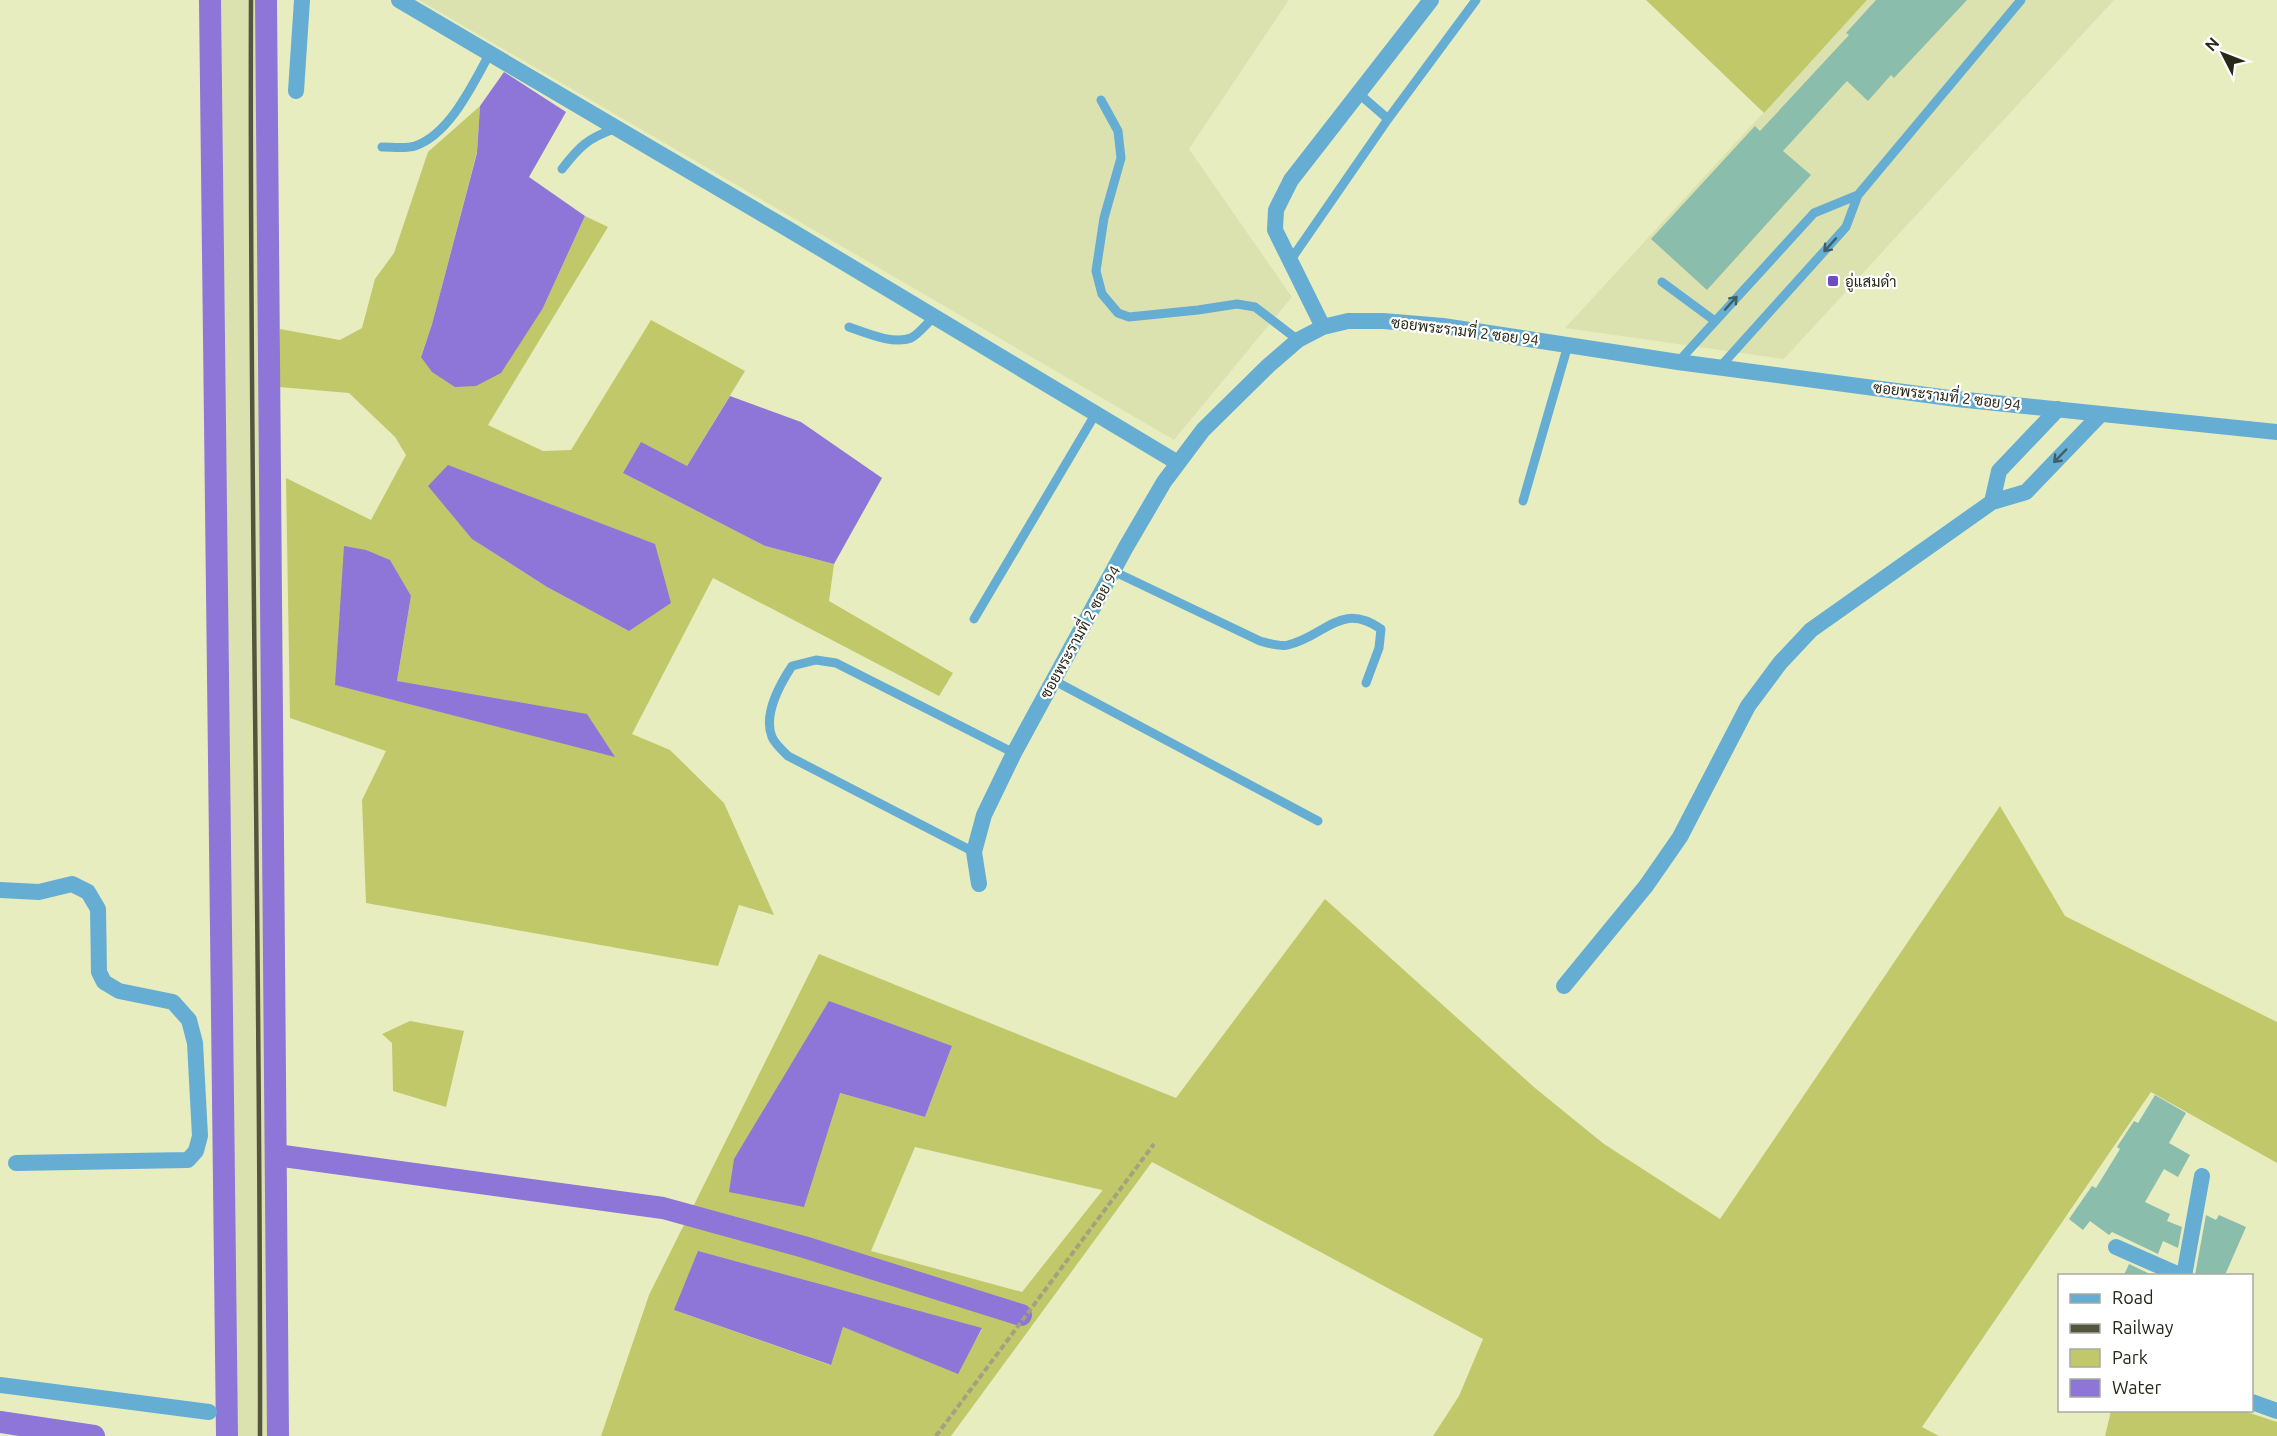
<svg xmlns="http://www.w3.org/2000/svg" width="2277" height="1436" viewBox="0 0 2277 1436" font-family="Ubuntu,Sarabun,sans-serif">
	<rect width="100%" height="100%" fill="#e8edc0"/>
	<path fill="#dce2af" d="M221 0H257L261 343 268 719 273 1436H237Z
		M419 0H1289L1189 149 1292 297 1174 440Z
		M1867 0H2114L1784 359 1565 328Z"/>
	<path fill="#c1c86a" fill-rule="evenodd" d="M1646 0H1867L1764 113Z
		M480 106 477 152 432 324 421 356 543 308 585 216 608 227 488 425 543 451 571 450 651 320 745 371 687 466 623 473 765 546 834 564 829 601 953 673 939 696 713 578 632 734 670 750 724 803 774 915 739 905 718 966 366 903 362 800 386 751 290 718 286 478 371 520 406 455 395 437 349 393 279 387 280 329 340 340 362 328 375 279 394 253 428 152ZM472 539 629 631 547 587ZM411 596 397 681 614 756 336 685Z
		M2000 806 2065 916 2277 1022V1163L2151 1092 1922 1427 1939 1436H1433L1459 1396 1483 1339 1152 1162 951 1436H601L649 1295 819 954 1176 1098 1325 899 1535 1088 1604 1144 1720 1219ZM952 1046 925 1117 840 1093ZM915 1147 1102 1190V1191L1022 1292 871 1251ZM674 1310 982 1329 957 1373 843 1327 830 1365Z
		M410 1021 464 1031 446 1107 393 1091 392 1043 382 1034Z
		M2111 1411H2244L2277 1422V1436H2105Z"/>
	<path fill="#8d76d7" d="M504 72 566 112 529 177 585 216 543 308 501 373 476 386 455 387 432 372 421 357 432 324 477 153 480 106Z
		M730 396 801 422 882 478 834 564 765 546 623 473 641 442 687 466Z
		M448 465 655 544 671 603 629 631 547 587 472 539 428 486Z
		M344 546 366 550 390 560 411 596 397 681 587 714 615 757 335 685Z
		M829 1001 952 1046 925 1117 840 1093 804 1207 729 1192 734 1159Z
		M698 1251 982 1328 958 1374 843 1327 831 1365 674 1310Z"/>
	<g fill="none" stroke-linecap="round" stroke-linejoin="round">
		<path stroke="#8d76d7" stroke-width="22" d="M210 0 227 1436
			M266 0 278 1436
			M276 1155 663 1208 804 1247 1021 1315
			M0 1422 94 1436"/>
	</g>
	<path fill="#8abdac" d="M1876 0H1967L1894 78 1891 75 1868 101 1847 81 1783 151 1811 175 1707 290 1651 239 1755 126 1760 131 1849 35 1846 33Z
		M2155 1095 2186 1113 2169 1143 2190 1155 2178 1177 2164 1169 2145 1202 2170 1214 2167 1221 2182 1227 2178 1248 2163 1241 2158 1254 2112 1232 2109 1235 2090 1221 2083 1230 2069 1219 2092 1186 2096 1188 2120 1149 2117 1147 2134 1121 2138 1123Z
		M2206 1215 2216 1220 2219 1215 2246 1227 2225 1275H2195Z
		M2129 1264 2150 1274V1275H2124Z"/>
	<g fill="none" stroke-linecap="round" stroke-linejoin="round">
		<path stroke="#9fa380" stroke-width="4" stroke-dasharray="6 3" stroke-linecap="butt" d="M936 1436 1154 1144"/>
		<path stroke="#65add3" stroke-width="9" d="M1358 93 1388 119
			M1101 100 1118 131 1121 158 1104 218 1096 271 1102 294 1118 313 1129 317 1198 310 1237 304 1255 307 1298 340
			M382 147C392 147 406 149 415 146 450 134 473 84 490 53
			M562 169C579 147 588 138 614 129
			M1290 261 1388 119 1476 0
			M1662 282 1715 321
			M849 327C866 333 894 345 911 338 919 334 927 323 933 318
			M1678 362 1814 213 1858 195
			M1720 367 1846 227 1858 195 2021 0
			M1523 501 1568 345
			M1113 571 1260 641C1268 643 1280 647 1288 645 1326 636 1340 601 1381 629L1379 648 1366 683
			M974 619 1096 413
			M1053 680 1318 821
			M974 852 788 756C783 751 775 744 772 737 763 715 780 684 792 666L816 660 836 663 1014 753"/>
		<path stroke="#65add3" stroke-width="16" d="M399 0 788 229 1178 463
			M296 91 302 0
			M1323 327 1275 230 1276 210 1291 180 1431 0
			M1992 502 1999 471 2058 409
			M979 884 974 852 984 815 1014 753 1126 547 1164 482 1203 430 1268 366 1298 340 1323 327 1348 321H1383L1443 326 1678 362 1957 399 2277 432
			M0 890 39 892 72 884 88 892 98 909 99 972 104 982 119 991 173 1002 189 1020 195 1043 200 1136 196 1151 188 1160 16 1163
			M1564 986 1646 886 1680 837 1748 706 1780 663 1811 630 1992 502 2026 492 2101 414
			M2116 1247 2182 1276
			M2184 1276 2202 1176
			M0 1385 209 1412
			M2252 1402 2277 1411"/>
		<path stroke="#53553e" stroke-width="4.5" d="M251 0C249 479 261 957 260 1436"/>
	</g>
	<defs><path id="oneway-shaft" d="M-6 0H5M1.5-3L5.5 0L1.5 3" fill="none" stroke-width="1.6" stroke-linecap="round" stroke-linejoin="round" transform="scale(1.5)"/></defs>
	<g stroke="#405e63">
		<use href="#oneway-shaft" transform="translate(1830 245) rotate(132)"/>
		<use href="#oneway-shaft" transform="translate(1731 303) rotate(-48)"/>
		<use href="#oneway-shaft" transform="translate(2060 456) rotate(134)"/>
	</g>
	<rect fill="#6f4bc4" stroke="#fff" stroke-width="2" x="1827" y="275" width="12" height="12" rx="3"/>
	<g text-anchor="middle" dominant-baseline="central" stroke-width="4.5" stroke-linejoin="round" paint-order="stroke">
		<g font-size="15" fill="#272918" stroke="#fff" text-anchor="start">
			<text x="1845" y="281">อู่แสมดำ</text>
		</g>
		<g font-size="15" fill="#272918" stroke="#fff">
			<text transform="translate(1465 331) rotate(7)">ซอยพระรามที่ 2 ซอย 94</text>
			<text transform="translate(1947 396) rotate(7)">ซอยพระรามที่ 2 ซอย 94</text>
			<text transform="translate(1080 632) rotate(-61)">ซอยพระรามที่ 2 ซอย 94</text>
		</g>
	</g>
	<rect x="2058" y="1274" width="195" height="138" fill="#ffffff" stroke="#a9a9a3" stroke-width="1.5"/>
	<rect x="2070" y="1294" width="30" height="9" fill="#65add3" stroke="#a9a9a3" stroke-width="1.5"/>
	<text x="2112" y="1304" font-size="18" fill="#272918">Road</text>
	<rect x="2070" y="1324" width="30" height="9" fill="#53553e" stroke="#a9a9a3" stroke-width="1.5"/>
	<text x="2112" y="1334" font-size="18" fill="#272918">Railway</text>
	<rect x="2070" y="1349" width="30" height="18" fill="#c1c86a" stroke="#a9a9a3" stroke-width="1.5"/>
	<text x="2112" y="1364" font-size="18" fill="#272918">Park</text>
	<rect x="2070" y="1379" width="30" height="18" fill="#8d76d7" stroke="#a9a9a3" stroke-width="1.5"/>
	<text x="2112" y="1394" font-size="18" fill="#272918">Water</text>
	<g transform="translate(2223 54) rotate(312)" stroke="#ffffff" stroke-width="4.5" paint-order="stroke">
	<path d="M0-4.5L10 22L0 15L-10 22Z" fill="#272918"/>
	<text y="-9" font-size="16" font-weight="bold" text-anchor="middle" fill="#272918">N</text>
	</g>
</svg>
